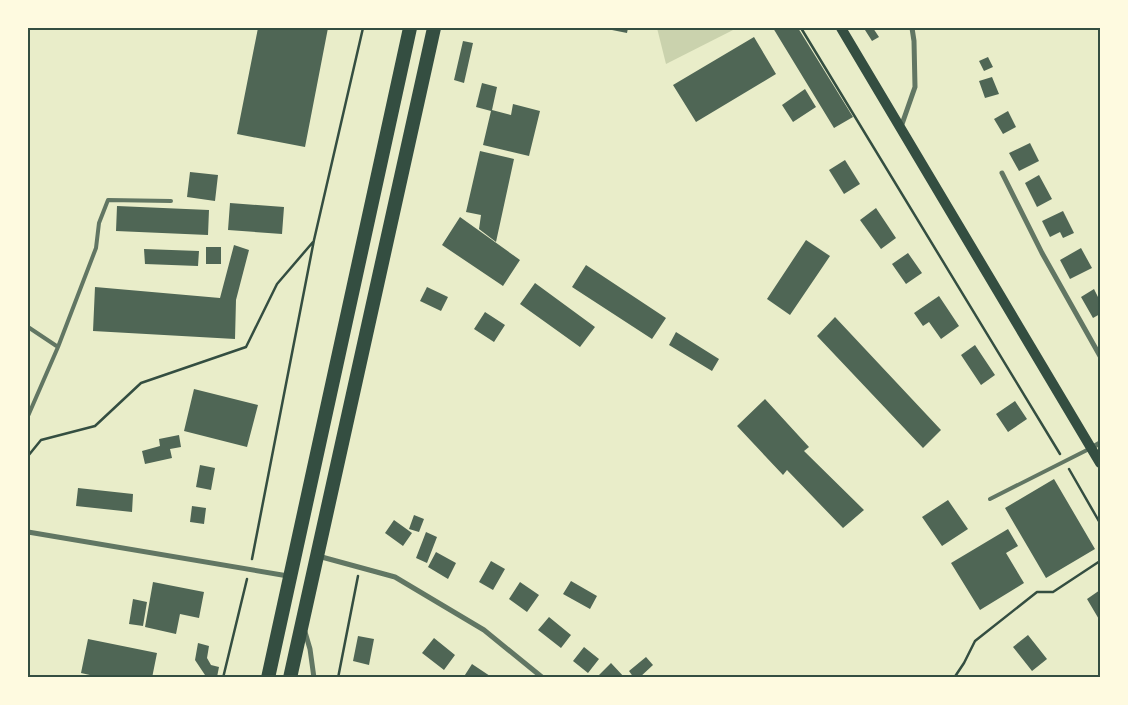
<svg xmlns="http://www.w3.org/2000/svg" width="1128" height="705" viewBox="0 0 1128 705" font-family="'Source Serif 4',serif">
	<rect width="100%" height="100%" fill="#e9edc9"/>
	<path fill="#cad2ad" d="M657 28H737L666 64Z"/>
	<path fill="#4f6655" d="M258 28H328L305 147 237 134Z
		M612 28H628L627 33 612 30Z
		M773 28H798L853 117 834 128Z
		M869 28H873L879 37 872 41 865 30Z
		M754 37 776 74 696 122 673 85Z
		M463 41 473 43 464 83 454 80Z
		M988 57 993 67 984 71 979 61Z
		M992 77 999 94 985 98 979 81Z
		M482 83 497 87 492 110 511 115 513 104 540 111 529 156 483 145 491 111 476 107Z
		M805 89 816 107 793 122 782 105Z
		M1008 111 1016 127 1003 134 994 119Z
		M1030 143 1039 161 1019 171 1009 153Z
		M480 151 514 159 496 242 479 229 481 215 466 212Z
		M845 160 860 184 844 194 829 170Z
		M190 172 218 175 215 201 187 197Z
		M1039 175 1052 199 1037 207 1025 183Z
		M230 203 284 207 282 234 228 230Z
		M117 206 209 210 208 235 116 231Z
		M876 208 896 238 881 249 860 220Z
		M1063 211 1074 233 1063 238 1060 232 1050 237 1042 221Z
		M460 217 520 260 503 286 442 245Z
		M806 240 830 256 790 315 767 299Z
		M234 245 249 250 236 300 235 339 93 331 95 287 220 298Z
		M206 247H221V264H206Z
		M1081 248 1092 268 1070 279 1060 260Z
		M144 249 199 251 198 266 145 264Z
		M908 253 922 273 906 284 892 264Z
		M586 265 666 318 652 339 572 287Z
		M535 283 595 327 580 347 520 304Z
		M427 287 448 297 441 311 420 301Z
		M1094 289 1100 301V314L1093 318 1081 297Z
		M939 296 959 326 941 339 929 322 923 326 914 313Z
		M485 312 505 325 494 342 474 329Z
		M835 317 941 430 923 448 817 336Z
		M676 332 719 359 712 371 669 345Z
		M975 345 995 375 981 385 961 355Z
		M194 389 258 405 247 447 184 431Z
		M765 399 809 447 804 451 864 510 843 528 787 470 783 475 737 426Z
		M1015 401 1027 419 1008 432 996 414Z
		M179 435 181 447 170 449 172 458 145 464 142 451 160 446 159 439Z
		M200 465 215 468 211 490 196 487Z
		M1054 479 1095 549 1046 578 1005 508Z
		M78 488 133 494 132 512 76 506Z
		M948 500 968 529 942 546 922 517Z
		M192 506 206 508 204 524 190 522Z
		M414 515 424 519 419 532 409 529Z
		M394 520 412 533 403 546 385 533Z
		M1008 529 1018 546 1006 553 1024 583 980 610 951 563Z
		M426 532 437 537 427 563 416 558Z
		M436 552 456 563 448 579 428 567Z
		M491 561 505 569 493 590 479 582Z
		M571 581 597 596 590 609 563 594Z
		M153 582 204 592 199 618 180 614 176 634 145 627Z
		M520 582 539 595 527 612 509 599Z
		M1100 590V621L1087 599Z
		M133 599 147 602 143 626 129 624Z
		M549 617 571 635 561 648 538 630Z
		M1028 635 1047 659 1032 671 1013 647Z
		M358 636 374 639 369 665 353 661Z
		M434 638 455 655 444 670 422 653Z
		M88 639 157 653 152 678H103L81 673Z
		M198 643 209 646 207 658 211 665 219 667 217 677 205 675 195 660Z
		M584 647 599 659 588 673 573 661Z
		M646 657 653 665 639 678H634L629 671Z
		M611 663 625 678H596Z
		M472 664 493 678H463Z"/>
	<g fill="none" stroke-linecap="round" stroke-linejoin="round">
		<path stroke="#344e41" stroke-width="2.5" d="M801 28 1060 454
			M28 456 41 440 95 426 141 383 246 347 277 284 313 242
			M1069 469 1100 523
			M252 559 314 240 363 28
			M223 678 247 579
			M338 678 358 576
			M954 678 964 663 975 641 1037 592H1053L1100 561"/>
		<path stroke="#617663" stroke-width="4" d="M28 327 58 347 28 416
			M58 347 96 248 99 223 108 200 171 201
			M990 499 1091 448"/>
		<path stroke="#617663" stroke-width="5" d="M901 127 915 87 914 41 912 28
			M1002 173 1042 253 1100 356
			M1091 448 1100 443
			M28 532 288 576
			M318 556 395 577 484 630 543 678
			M305 632 310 649 314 678"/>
		<path stroke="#344e41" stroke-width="10" d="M841 28 1100 463"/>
		<path stroke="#344e41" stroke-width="14" d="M268 678 410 28
			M290 678 434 28"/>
	</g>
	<rect width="1128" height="705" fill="none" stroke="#fefae0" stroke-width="58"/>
	<rect x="29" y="29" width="1070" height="647" fill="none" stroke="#344e41" stroke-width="2"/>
</svg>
